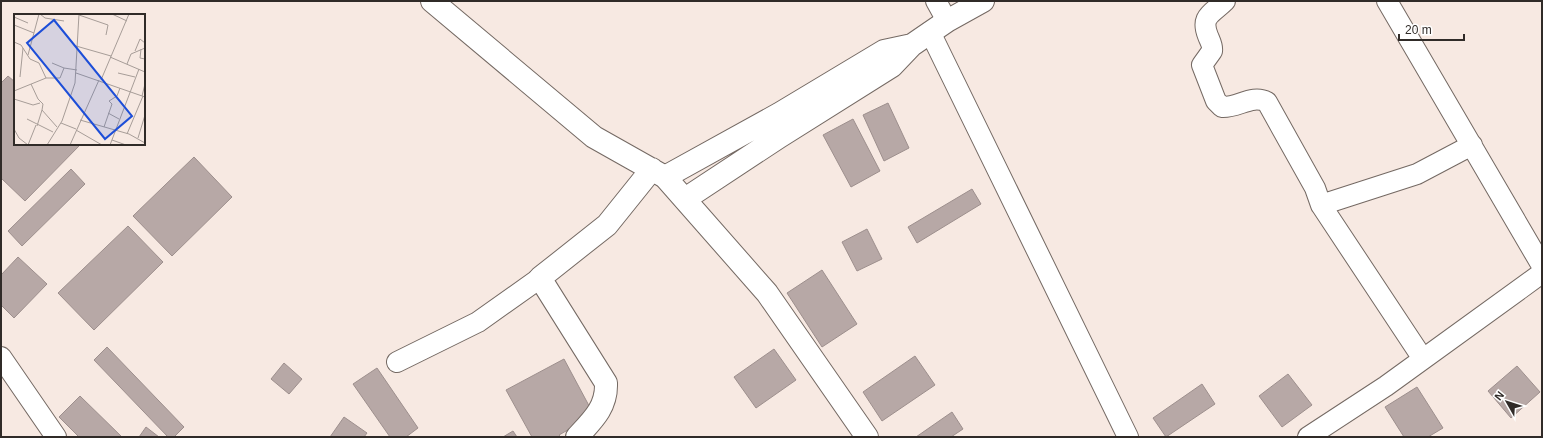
<svg xmlns="http://www.w3.org/2000/svg" width="1543" height="438" viewBox="0 0 1543 438" font-family="Helvetica,sans-serif">
	<rect width="100%" height="100%" fill="#f7e9e2"/>
	<path fill="#b7a8a6" stroke="#9d8f8d" d="M8 76 15 82V144L80 145 25 201 1 178V83Z
		M888 103 909 148 884 161 863 115Z
		M853 119 880 171 851 187 823 135Z
		M194 157 232 197 172 256 133 216Z
		M71 169 85 184 22 246 8 231Z
		M972 189 981 204 917 243 908 227Z
		M128 226 163 262 94 330 58 293Z
		M867 229 882 259 857 271 842 242Z
		M18 257 47 284 14 318 1 305V275Z
		M822 270 857 324 822 347 787 293Z
		M107 347 184 427 174 437H168L94 360Z
		M774 349 796 380 756 408 734 377Z
		M915 356 935 385 882 421 863 392Z
		M564 359 594 415 559 435 561 437H532L506 390Z
		M284 363 302 379 289 394 271 379Z
		M1517 366 1540 392 1511 418 1488 391Z
		M377 368 418 428 406 437H390L353 384Z
		M1288 374 1312 405 1282 427 1259 396Z
		M1202 384 1215 404 1166 437 1153 418Z
		M1417 387 1443 428 1428 437H1404L1385 407Z
		M80 396 122 437H79L59 417Z
		M952 412 963 429 951 437H916Z
		M344 417 367 433 364 437H330Z
		M146 427 159 437H139Z
		M513 431 517 437H503Z"/>
	<g fill="none" stroke-linecap="round" stroke-linejoin="round">
		<defs>
			<path id="minor" d="M936 1 947 21
				M1225 1C1212 14 1200 16 1208 36 1210 41 1213 46 1212 51L1202 65 1216 101 1222 107C1238 108 1252 94 1267 102L1315 188 1321 205 1423 359
				M1387 1 1542 266
				M930 32 1128 437
				M1321 205 1417 174 1472 145
				M1 357 56 437
				M397 362 478 322 540 278
				M1308 437 1386 386 1542 273"/>
			<path id="tertiary" d="M665 177 779 114 884 51 912 45
				M685 199 779 137 892 66 912 45 947 21 983 1"/>
			<path id="secondary" d="M432 1 594 137 665 177 767 293 867 437
				M577 437C593 420 607 407 606 383L540 278 607 225 652 169"/>
		</defs>
		<use href="#minor" stroke="#746963" stroke-width="22"/>
		<use href="#tertiary" stroke="#746963" stroke-width="24"/>
		<use href="#secondary" stroke="#746963" stroke-width="24"/>
		<use href="#minor" stroke="#fff" stroke-width="20"/>
		<use href="#tertiary" stroke="#fff" stroke-width="22"/>
		<use href="#secondary" stroke="#fff" stroke-width="22"/>
	</g>
	<g transform="translate(14 14)">
		<rect width="131" height="131" fill="#f7e9e2"/>
		<path fill="none" stroke="#a79d98" stroke-width="1" d="M26 0 31 4 50 7M98 0 113 7M65 1 94 11 92 21M0 3 14 9M0 11 20 19M0 28 7 31 16 45 25 49 32 64H46L50 54 63 56M62 32 97 42M127 35 126 44 131 45M121 37 126 25 131 29M14 41 25 0M96 43 131 58M38 49 50 54M113 50 117 40 131 34M62 59 131 83M104 59 121 63M6 63 9 34M87 66 115 0M17 70 24 85 29 90 28 96 43 113M0 77 32 64M128 82 131 70M0 85 19 91 26 89M94 99 105 105M13 105 39 118M66 106 115 120 131 129M47 109 62 115M23 112 28 96M90 113 98 90 95 87 103 82 106 74M0 115 5 124 14 131M62 116 88 131M113 120 129 82M124 124 131 101M98 126 112 131M14 131 22 111M33 131 48 107 61 69 65 0M56 131 85 66M96 131 125 55"/>
		<path fill="#1d4ed8" fill-opacity="0.15" stroke="#1d4ed8" stroke-width="2" d="M40 6 118 102 91 125 13 29Z"/>
		<rect width="131" height="131" fill="none" stroke="#302b28" stroke-width="2"/>
	</g>
	<rect width="1543" height="438" fill="none" stroke="#302b28" stroke-width="4"/>
	<g transform="translate(1507 402) rotate(309)" stroke="#ffffff" stroke-width="3" paint-order="stroke">
	<path d="M0-3L7 15L0 10L-7 15Z" fill="#302b28"/>
	<text y="-6" font-size="11" font-weight="bold" text-anchor="middle" fill="#302b28">N</text>
	</g>
	<path d="M1399 34v6h65v-6" fill="none" stroke="#302b28" stroke-width="2"/>
	<text x="1405" y="34" font-size="12" fill="#302b28" stroke="#ffffff" stroke-width="3" paint-order="stroke">20 m</text>
</svg>
